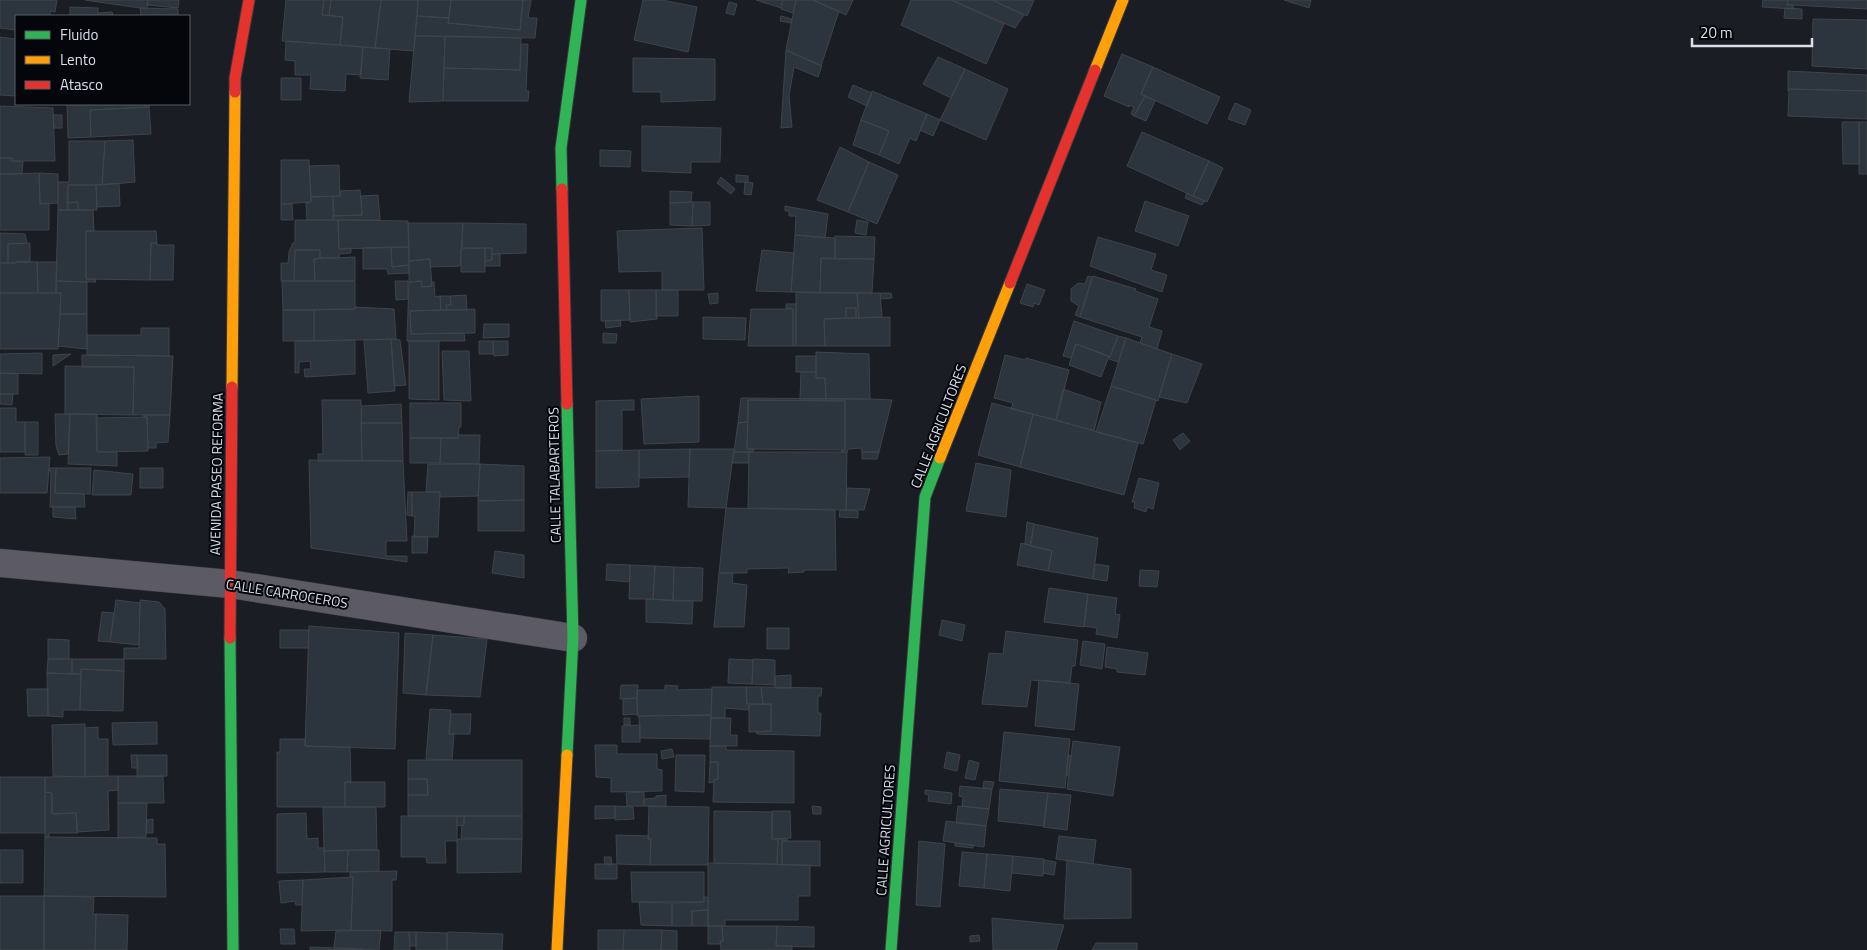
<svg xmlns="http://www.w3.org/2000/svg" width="1867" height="950" viewBox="0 0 1867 950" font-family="'Titillium Web',sans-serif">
	<rect width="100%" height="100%" fill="#1a1d24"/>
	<path fill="#2c353d" stroke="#3f4449" d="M0 0H57L55 12 50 11V16H16V30L0 28Z
		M85 0H148L147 9Z
		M148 0H179L178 8 148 5Z
		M286 0H324L322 15 343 17 340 45 282 41Z
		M324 0H331L329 15H322Z
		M331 0H381L375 48 340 45 343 17 329 15Z
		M381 0H418L414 51 375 48Z
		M418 0H451L449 18 417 16Z
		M451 0H523L520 30 448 23Z
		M523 0H531L528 18H537L535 38 415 36 417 16 449 18 448 23 520 30Z
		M643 0H662L697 7 688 52 634 40Z
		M756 0H783L781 8Z
		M783 0H796L793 13 781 9Z
		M796 0H813L839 11 821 66 786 50Z
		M813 0H853L846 15Z
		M911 0H951L1004 24 986 64 901 25Z
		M952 0H992L1024 15 1015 28Z
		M992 0H1034L1027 16Z
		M1284 0H1311L1309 8Z
		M1763 0H1788L1787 5H1793L1794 9 1762 7Z
		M1788 0H1867V9L1793 5H1787Z
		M729 2 737 4 734 15 726 13Z
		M70 7 98 8V16H70Z
		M140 8 178 9V16H141Z
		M1785 8 1802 9V19L1784 18Z
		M112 12 113 16H98V13Z
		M781 16 792 19 791 23 780 21Z
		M1813 19 1867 20V69L1812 66Z
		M415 36H445L443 101 409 102Z
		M445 36 521 38 520 70 444 68Z
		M0 37 16 39V96L0 95Z
		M286 41 363 47 361 75 346 74 345 91 310 89 311 75H295V61L285 60Z
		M521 44H528L526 91H529L528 101H443L444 68 520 70Z
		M363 47 390 49 388 80 360 78Z
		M786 50 822 66 818 77 794 67 789 96 792 127 781 128Z
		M1122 54 1153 67 1141 94 1145 96 1134 116 1131 114 1134 107 1129 105V107L1104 96Z
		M938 57 965 69 951 98 923 84Z
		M633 58 715 59V100L661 102V92H633Z
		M1153 67 1220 97 1207 124 1141 94Z
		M965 69 1008 89 986 140 940 120Z
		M1788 71 1867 75V91L1789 89 1788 91Z
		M281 78H301V100H281Z
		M853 85 872 93 867 106 848 97Z
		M1789 89 1867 91V119L1788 116Z
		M872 91 927 114 916 141 910 138 899 164 879 155 889 131 861 120Z
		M1145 96 1155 101 1146 121 1134 116Z
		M1235 103 1251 110 1245 125 1228 119Z
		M67 104H149V107L90 110 91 137 68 138Z
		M0 106 53 108 55 161H12V158H0Z
		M149 107 151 134 91 137 90 110Z
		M927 114 940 120 933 136 920 130Z
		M53 115H62V128H54Z
		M861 120 889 131 879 155 853 145Z
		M1842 122H1859L1860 164H1843Z
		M1859 122H1867V174H1859Z
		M642 126 721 128 720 162H691V173L642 171Z
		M1142 132 1209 161 1193 196 1127 166Z
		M133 140 135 182 102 185 105 141Z
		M69 141H105L102 185H68V210H58V182H69Z
		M840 147 869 162 848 212 817 200Z
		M600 150 631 151 630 167 600 166Z
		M0 158H12V161L23 162 22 174H0Z
		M281 160H309L311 202 281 204Z
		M1209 161 1223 168 1207 202 1193 196Z
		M869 162 898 175 877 224 848 212Z
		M339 165 340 196 311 197 309 166Z
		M39 173 58 174V203L40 204Z
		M39 173 40 204 49 203V230H0V174Z
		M736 175 748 176V182H736Z
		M721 177 735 189 731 194 717 183Z
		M745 182 753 183 751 195 744 194Z
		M119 183 120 206 97 207 96 185Z
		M68 185H96L97 210H78V202L67 203Z
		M360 190 362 215 334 216 333 196H340V191Z
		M670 191 692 192 691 202 670 203Z
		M1187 193 1193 196 1205 201 1202 205 1185 198Z
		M378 195 380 220H333V216L362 215 361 196Z
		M333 196V220H307L306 203 311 202V197Z
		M1145 201 1189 216 1178 246 1135 231Z
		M78 202V210H68L67 203Z
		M693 202 692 226 670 225V203Z
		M693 202H710V225L692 226Z
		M281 204H292L293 220H281Z
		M785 206 828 214 825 238 795 235 796 216H789V211H785Z
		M58 210H93L94 231H86V279H95L96 282 56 281Z
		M295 220H338L339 249 351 248V253L339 254V258H320V250H295L294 281H281V263H288L289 252 293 243H295Z
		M338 220 408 221 409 247 339 249Z
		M857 220 868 222 866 235 855 233Z
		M408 223H463L460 266 430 267V259L409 261Z
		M463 223 526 224V253L492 254V248H462Z
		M702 228 704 290H662V271L619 272 617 231Z
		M86 231H156L157 243H151L150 280 86 279Z
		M0 233 25 234 27 243 8 244V263H0Z
		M795 235 835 238V259L821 258 820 293 791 292Z
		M835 236 875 237 874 259H835Z
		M1098 237 1156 254 1151 270 1167 275 1162 292 1090 266Z
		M30 243V262L8 263V244Z
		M151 243H157V245H174L173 280H150Z
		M391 247H409V265L392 267Z
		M391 247 392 267 409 265V273L388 274 387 269H363V248Z
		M485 248H492V260L485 261Z
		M485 248V272H461V249Z
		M295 250H320V258L314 259 315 281H294Z
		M762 250 794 253 791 292 756 291Z
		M492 254H500V266H485V261L492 260Z
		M355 257V281H315L314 259Z
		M821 258 874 259 872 293H820Z
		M430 259 432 286 422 287 421 281 409 282V261Z
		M17 261 37 262 38 293H0V263H16Z
		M37 262H57L56 293H38Z
		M1088 276 1092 277 1080 317 1075 315 1079 306 1071 301V289L1078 283 1085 284Z
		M1093 276 1136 289 1135 291 1158 299 1149 327 1162 331 1157 349 1140 343 1142 337 1080 317Z
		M56 281 87 282V314H60L61 293H56Z
		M282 281H355V309L283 310Z
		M395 281H408V299L396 300Z
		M421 281 422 287 432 286 431 282H434L435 297 440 296 441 310 410 311 411 334 464 333 465 341H407L409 282Z
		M1027 284 1045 290 1039 305 1034 303 1033 307 1020 303Z
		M601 290H629L630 320 601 321Z
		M629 290H656L657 319 630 322Z
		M656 290H678V316H656Z
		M796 292 857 293 859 318H856V308H846V318L824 319 825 346H796Z
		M0 293H61L58 349H0Z
		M718 293V303L710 304 708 294Z
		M857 293H880L882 317 859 318Z
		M880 293H891L892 298 881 299Z
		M466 295 467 310H447L446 305H451L450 296Z
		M440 296H450L451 305H446L447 310H441Z
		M786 304H796V346H793V309L786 308Z
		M355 307 394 309 396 339 314 341V310L355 309Z
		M846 308H856V318H846Z
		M475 309V333L411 334 410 311Z
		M751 309H793V346H748Z
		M283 310H314V341H283Z
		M60 314H87V349L58 346Z
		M703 317 746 318 745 340 703 339Z
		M890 317V346H825L824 319Z
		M620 320 621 326 606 328 605 321Z
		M1074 321 1118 336 1110 357 1076 344 1071 358 1063 356Z
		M484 324H509V337L483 338Z
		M141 328H169V356L87 355V335H141Z
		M603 333 617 334 616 343H603Z
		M1118 336 1126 338 1118 362 1109 359Z
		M1126 338 1172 354 1158 401 1111 386Z
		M391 339 400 340 406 385 394 386Z
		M391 339 395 391 368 393 364 340Z
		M355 340V374L305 377 304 369H311L310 361 299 362V373H295V341Z
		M409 341H439V400L409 399Z
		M479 341H493V354H479Z
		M493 341H508V355L494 356Z
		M1076 344 1109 356 1101 377 1069 365Z
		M442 351H469L471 401 444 400Z
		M816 352 869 354 870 399H826L825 378H816Z
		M42 353V374L0 373V354Z
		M71 354 53 366V355Z
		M1172 354 1202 364 1187 403 1159 397Z
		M82 355 173 356 170 415H133L134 367H82Z
		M1005 355 1025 360 1026 358 1069 370 1056 420 1011 409 1013 403 994 398Z
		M796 356H816V372H796Z
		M65 366 134 367 133 415 65 414Z
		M801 372H816V378H825L826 399H800Z
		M0 373 18 374V394H0Z
		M1111 386 1156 400 1143 444 1096 432Z
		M1063 389 1101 402 1094 431 1056 420Z
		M0 394H13L12 405 0 404Z
		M699 396V442L644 444 641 399Z
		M741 398 870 399 892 400 879 452H862L861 448 848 449 847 452H841L842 450H845V401L748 400V422L738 423Z
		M322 400H361L362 461H318V454H323Z
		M634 400V410H622V450L596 451V401Z
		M748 400 845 401V450L747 449Z
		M410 403H461V427H459L458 438H410Z
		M992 403 1033 414 1020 467 978 455Z
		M401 404 402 423H361L362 406Z
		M0 408H16V422H25V452H0Z
		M55 414H70L68 454 59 455 56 446Z
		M70 414H97V452H117V466L68 464Z
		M1033 414 1138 443 1124 495 1020 467Z
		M143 415H170L168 442 156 443V448H148L147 417H144Z
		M147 417 148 451 97 452 96 418Z
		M25 422H38V455H25Z
		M748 422 747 449H754L753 452H734L738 423Z
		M361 423H402L403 461H362Z
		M1183 433 1190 441 1180 450 1173 440Z
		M459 435H480L479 464 440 463 441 438H458Z
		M410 438H441L440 463H410Z
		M690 449 689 477 639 478V450Z
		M690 449H734L726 508 688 507Z
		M639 450V487L596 488V451Z
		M734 452H749L748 463H732Z
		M749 452H847L846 510 748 508Z
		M862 452H879L877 459H862Z
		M50 457 47 493H0V458Z
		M309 460 403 461 407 541H386V556H407V562L311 548Z
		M976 463 1011 470 1006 517 966 511Z
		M428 464H480L478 496 440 497V492H426Z
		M480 464 524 466V500L478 501Z
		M49 468H56L55 493 84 494 85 507H50L51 471H49Z
		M56 468H91L90 494 55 493Z
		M140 468H163V488H140Z
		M94 470 133 474 131 495H92Z
		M1139 478 1159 483 1153 509 1147 507 1146 512 1134 508 1135 502H1132Z
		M847 488 870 489 864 510H846Z
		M408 492H412V516L407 515Z
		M412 492H440L438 537H414L415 516H412Z
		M524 500V531H478V501Z
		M53 507H75L76 519 53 517Z
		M726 508 835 510 836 570H804V572L788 573 789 568 747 569V573H719Z
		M840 510 858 511V518L839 517Z
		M1027 522 1034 524 1030 545 1025 544Z
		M1034 524 1098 538 1093 579 1048 571 1052 551 1031 546Z
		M412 536 428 537 427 553H412Z
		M1021 543 1052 551 1048 571 1017 565Z
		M495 551 524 555V578L492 573Z
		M607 564 630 565V582L606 580Z
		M1095 564 1109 566 1107 581 1093 579Z
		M630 565 655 566 653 599H629Z
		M655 566 674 567 673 601 653 599Z
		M674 567 703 568 702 601H673Z
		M1140 570 1159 571 1157 587 1139 586Z
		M719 573H733L732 583 747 585 744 627H714Z
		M1049 588 1088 594 1084 627 1044 622Z
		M1088 594 1117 598 1115 614 1120 615 1117 638 1096 634 1097 628 1084 626Z
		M646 599 693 601 692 624 646 622Z
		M116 600 140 603 139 645 110 642Z
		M140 600 159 602 165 609 166 659H124V648H139Z
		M102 612 114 613 110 642 98 641Z
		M942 620 965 625 962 641 939 635Z
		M309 626 399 633 395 749 305 746Z
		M767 628H789V649H767Z
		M280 630H309L308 648H280Z
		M1006 631 1078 640 1075 666H1072L1070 683 1031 680 1027 707 982 704 989 653 1003 654Z
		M405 633 433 635 426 695 403 693Z
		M433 635 487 639 480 697 426 695Z
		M48 639 69 640V659H48Z
		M1083 641 1105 644 1102 669 1080 665Z
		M1107 647 1148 653 1145 675 1117 672V669L1105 667Z
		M48 659H72V674L47 673Z
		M72 659H124V671L81 669V674H72Z
		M729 659 753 660 752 684 728 683Z
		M753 659 775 660V685L752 684Z
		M81 669 124 671 123 711 80 710Z
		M47 673 81 674 80 710H63V717L48 716Z
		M791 675V688H775V676Z
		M1039 680 1079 684 1074 730 1035 726Z
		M621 685H638L637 698 620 699Z
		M665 685 678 686 677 690 712 689 711 715 637 716V690H665Z
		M712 687H746L747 704 749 705V710L725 708V718H711Z
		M746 687H761L763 704H747Z
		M761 687 822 688 821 696H818V713H821L820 736 757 734 756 732 771 731V704H763Z
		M27 689H48V716H28Z
		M637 698 638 714 623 715V699Z
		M771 704V731L749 732V705Z
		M430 709 451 710 449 734H454L452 760 426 759Z
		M451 714H471L470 734H449Z
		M711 715 710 739 640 738 639 716Z
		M624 718H630V725H624Z
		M711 718H731L730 735H737V746H710Z
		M157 722V744L113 745 112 723Z
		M85 724V777L53 776 52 725Z
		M640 725V742H622V726Z
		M98 727V739H108V776L85 777V728Z
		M1004 732 1070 739 1065 788 999 781Z
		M280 739H305V746L350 747 351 783 345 782V807H277V752H280Z
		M1073 741 1120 747 1113 796 1067 789Z
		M595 745H617V754H657V769L662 770V791L611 792V778L596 777Z
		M710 746H726V750L794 751V803L713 802 714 780 718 779V762H710Z
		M672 749 674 757 662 759 661 751Z
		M947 752 960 755 957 771 944 768Z
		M131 755H137L138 768H132Z
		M137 755H167V776L137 777Z
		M676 755H705L704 792 675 791Z
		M1068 755 1071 756 1068 776 1066 775Z
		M408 760H522V816H408V795H428L427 779H408Z
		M969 760 979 763 975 780 965 778Z
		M710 762H718V779L714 780V782L709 783Z
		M118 776H163L164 803H118Z
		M118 776V790L108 791 109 830 77 832 76 813 52 814V793L45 792V777Z
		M0 777H45V833H0Z
		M408 779H427L428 795H408Z
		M984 781 994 782 992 789 983 788Z
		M345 782H385V807H345Z
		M960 786 992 789 989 809 962 806 963 797 959 796Z
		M1000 789 1048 793 1044 826 998 821Z
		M925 790 952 793 951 804 928 801 929 795 925 794Z
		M45 792 52 793V814L76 813 78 833H49V837H45Z
		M644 792V806H627L626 793Z
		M1048 793 1071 795 1067 830 1043 827Z
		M666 795V807L644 806V799L656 798V796Z
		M118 803H147L146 837 118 838Z
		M595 806H615V818L595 819Z
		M615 806 633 807 634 819 615 820Z
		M649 806 709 807 708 865H650L651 839H648Z
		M812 806 821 807V814H813Z
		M958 806 989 809 986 826 956 823Z
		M323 807H376L377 850 324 851Z
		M714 811 772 812V839H778L777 864 714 863Z
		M772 811H790L791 838 772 839Z
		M306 813 307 839 318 838V848H324L325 872 277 873V814Z
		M401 816H457V841H445L446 863H427L426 857H401Z
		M457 816H464V825L457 826Z
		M464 816H522V839L461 838 462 825H464Z
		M153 819V833H146L147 820Z
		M946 821 986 826 984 847 943 841Z
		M616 835 649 836 648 839H651L650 865 617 864Z
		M1059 836 1096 840 1093 864 1056 859Z
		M45 837 157 838V844H165L166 897 44 896Z
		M457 839H522L521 872 457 873Z
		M778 839H787L788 841H782V865L777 864Z
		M782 841H820V866L782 865Z
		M919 841 945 844 940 907 916 905Z
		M955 843 973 845V848L955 846Z
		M0 850H23V883H0Z
		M348 850 347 872H325L324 851Z
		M348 850H379V871L347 872Z
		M962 852 987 854 984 888 959 886Z
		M987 854 1013 856 1010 891 984 888Z
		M1013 856 1044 859 1043 876 1012 873Z
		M604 857H611L612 865 605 864Z
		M1044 860 1056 862 1054 875 1043 873Z
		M1067 860 1131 869V918L1064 919Z
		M708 863 810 865V896H798V920H725V926H708Z
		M595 864H617V879H595Z
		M397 871 396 880H392V931L351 930 353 877H350V872Z
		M631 872H704V902H632Z
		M353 877 351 930 301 931 303 880Z
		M303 880 302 905H296L295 901 281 903 279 881Z
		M0 896H44V950H0Z
		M44 896 94 897 93 915 96 914 95 950H44Z
		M704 897H708V910L692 911V926H672V903L704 902Z
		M639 902 672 903V926L641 925Z
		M708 910V926H692V911Z
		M96 914 128 915 127 950H95Z
		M992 918 1064 925 1056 950H993Z
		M708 926H722L723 941H720L721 944H708Z
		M722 926H777L776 946H792V950H721L720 941H723Z
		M777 926 814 927V947L776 946Z
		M280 929H294L295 944H281Z
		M381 930 379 950 334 948 336 931Z
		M598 930H624L623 950H598Z
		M624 930H662L661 950H623Z
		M662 930 677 931V950H661Z
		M395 932H409L410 950H394Z
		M409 932H416V946H410Z
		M416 932 447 933V950H416Z
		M448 932 503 934 502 950H447V933Z
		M979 935 980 941 970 942V936Z
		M1096 943H1137V950H1092Z
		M310 947 362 949V950H310Z"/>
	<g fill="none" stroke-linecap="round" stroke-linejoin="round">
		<defs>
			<path id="street" d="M0 563 230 584 573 638"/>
			<path id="fast" d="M562 189 561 148 581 0
				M230 638 233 950
				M567 755 573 638 567 404
				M891 950 925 497 940 458"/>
			<path id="slow" d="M1095 70 1123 0
				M232 387 235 92
				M940 458 1010 283
				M557 950 567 755"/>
			<path id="jam" d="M235 92V78L249 0
				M562 189 567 404
				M1010 283 1095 70
				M230 638 232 387"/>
		</defs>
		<use href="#street" stroke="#36393f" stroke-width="29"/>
		<use href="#fast" stroke="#36393f" stroke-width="13"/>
		<use href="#slow" stroke="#36393f" stroke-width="13"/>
		<use href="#jam" stroke="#36393f" stroke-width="13"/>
		<use href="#street" stroke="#5c5a64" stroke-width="28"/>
		<use href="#fast" stroke="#30b455" stroke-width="11"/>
		<use href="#slow" stroke="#ff9f0a" stroke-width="11"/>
		<use href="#jam" stroke="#e5322d" stroke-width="11"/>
	</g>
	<g text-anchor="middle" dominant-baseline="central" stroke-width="4" stroke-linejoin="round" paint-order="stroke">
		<g font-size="14" fill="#dadfe9" stroke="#04060c">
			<text transform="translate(938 426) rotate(-69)">CALLE AGRICULTORES</text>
			<text transform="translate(216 474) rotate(-89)">AVENIDA PASEO REFORMA</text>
			<text transform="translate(554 475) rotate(-91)">CALLE TALABARTEROS</text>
			<text transform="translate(287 593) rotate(9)">CALLE CARROCEROS</text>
			<text transform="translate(885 830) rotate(-86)">CALLE AGRICULTORES</text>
		</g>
	</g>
	<rect x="15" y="15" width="175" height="90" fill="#04060c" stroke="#5a5d64"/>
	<rect x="25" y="31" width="25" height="8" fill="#30b455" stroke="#5a5d64"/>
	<text x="60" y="40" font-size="15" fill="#dadfe9">Fluido</text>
	<rect x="25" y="56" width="25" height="8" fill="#ff9f0a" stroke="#5a5d64"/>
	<text x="60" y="65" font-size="15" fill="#dadfe9">Lento</text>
	<rect x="25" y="81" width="25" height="8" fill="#e5322d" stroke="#5a5d64"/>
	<text x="60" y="90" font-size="15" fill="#dadfe9">Atasco</text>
	<path d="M1692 38v8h120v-8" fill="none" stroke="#dadfe9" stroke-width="2.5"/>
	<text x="1700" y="38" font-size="15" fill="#dadfe9" stroke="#04060c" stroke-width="4" paint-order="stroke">20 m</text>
</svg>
